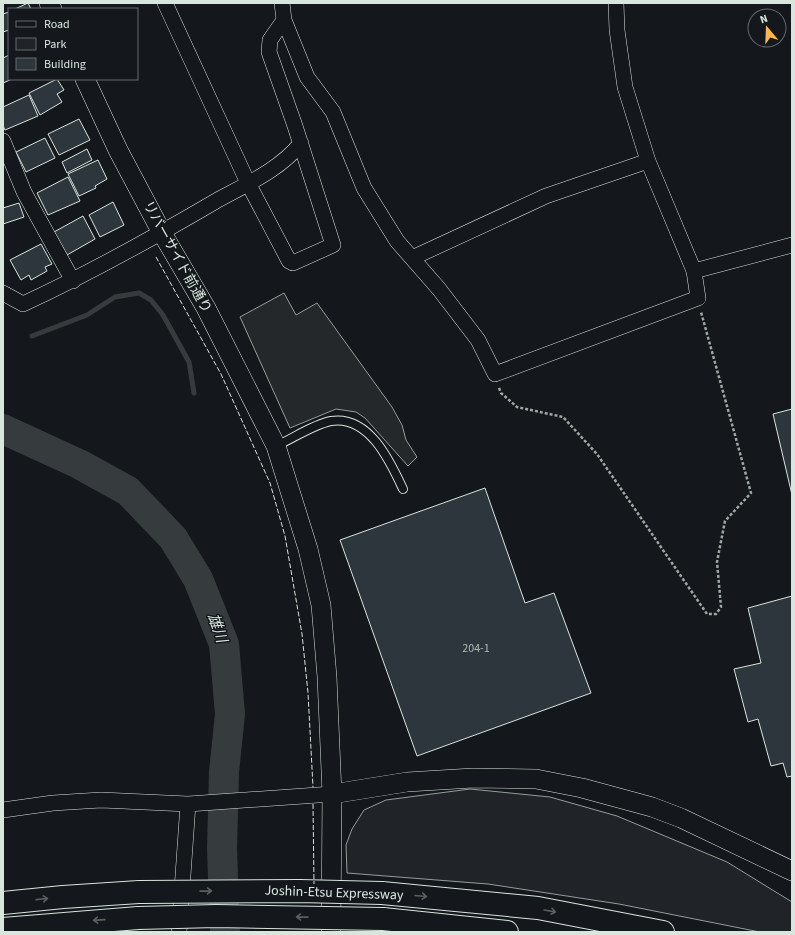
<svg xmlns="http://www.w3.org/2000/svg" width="795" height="935" viewBox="0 0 795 935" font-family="'Source Sans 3','Noto Sans JP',sans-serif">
	<rect width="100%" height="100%" fill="#14181c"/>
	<path fill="#202428" stroke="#939e99" d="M470 789 550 797 617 816 727 862 792 902V932H760L619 904 488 884 347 873 346 845 352 829 364 810 386 800Z"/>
	<path fill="#24282b" stroke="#939e99" d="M284 293 296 315 317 303 392 407 402 425 406 440 417 457 408 466 365 418 356 412 336 409 290 428 240 317Z"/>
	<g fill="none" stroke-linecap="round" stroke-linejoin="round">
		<path stroke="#363b3e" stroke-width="5" d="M32 336 87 315 115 297 139 293 151 300 163 315 189 362 194 393"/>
		<path stroke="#363b3e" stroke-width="30" d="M3 429 79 464 128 491 173 538 198 579 224 644 230 714 224 772 222 849 225 932"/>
	</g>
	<path fill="#2c363c" stroke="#d8e6dc" d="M28 3 31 9H15Z
		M9 12V30L3 32V14Z
		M9 55V79H12L3 83V58Z
		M57 79 64 90 57 94 62 102 40 115 29 93Z
		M29 95 38 116 5 130 3 126V107Z
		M79 119 90 140 59 155 48 134Z
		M45 138 55 158 26 172 16 152Z
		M87 149 92 160 67 173 62 162Z
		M98 160 107 179 95 186 96 188 79 196 68 174Z
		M68 177 80 201 48 215 37 193Z
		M113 202 124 225 100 237 89 215Z
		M19 203 24 217 3 224V208Z
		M83 216 95 239 67 255 54 232Z
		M41 244 52 264 45 267 47 271 31 280 29 275 21 280 10 260Z
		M792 409V495L773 414Z
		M485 488 525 603 554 593 591 693 417 756 340 540Z
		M792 596V776L787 777 783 763 771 766 758 719 748 722 734 669 761 663 748 608Z"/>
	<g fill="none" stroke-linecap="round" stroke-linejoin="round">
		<defs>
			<path id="service" d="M276 446C294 438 312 425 331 421 369 415 390 461 403 489"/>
			<path id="minor" d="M165 3 248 183 289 261 293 263 333 245 295 126 269 52 270 40 284 20
				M282 3 284 20 307 77 333 112 364 188 397 241 439 289 478 340 495 374 698 298 694 271 648 161 625 87 617 30 616 3
				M3 141 24 192 73 281
				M412 258 546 196 648 161
				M694 271 792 245
				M3 293 23 304C90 273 153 238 216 201 245 185 281 169 301 143
				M3 810 53 803 101 800 188 804 332 794
				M179 932 188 804"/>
			<path id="tertiary" d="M49 3 52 9
				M85 79 118 150 162 233 206 308 276 446 308 549 321 605 327 677 332 794 331 932
				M332 794 407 782 473 778 536 779 582 788 652 807 681 818 792 871"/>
			<path id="motorway" d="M382 893 538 908 663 932
				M3 903 63 897 139 892
				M383 919 507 932
				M3 929 138 918"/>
		</defs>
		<use href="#service" stroke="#d8e6dc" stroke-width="10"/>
		<use href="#minor" stroke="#d8e6dc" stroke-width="16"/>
		<use href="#tertiary" stroke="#d8e6dc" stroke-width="20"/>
		<use href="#motorway" stroke="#d8e6dc" stroke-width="24"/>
		<path stroke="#9da8a2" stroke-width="2.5" stroke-dasharray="3 2" stroke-linecap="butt" d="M499 388 501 393 517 407 563 417 597 454 707 614H716L721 607 717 562 725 521 751 493 701 312"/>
		<use href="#service" stroke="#14181c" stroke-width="8"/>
		<use href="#minor" stroke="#14181c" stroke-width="15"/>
		<use href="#tertiary" stroke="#14181c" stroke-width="19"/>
		<use href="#motorway" stroke="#14181c" stroke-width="22"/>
		<defs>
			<path id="motorway-bridge" d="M139 892 300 891 382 893
				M138 918 216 916 383 919"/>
		</defs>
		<use href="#motorway-bridge" stroke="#d8e6dc" stroke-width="24" stroke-linecap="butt"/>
		<use href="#motorway-bridge" stroke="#14181c" stroke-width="22"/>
		<path stroke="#d8e6dc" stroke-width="1" stroke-dasharray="5 2" stroke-linecap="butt" d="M156 257 221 374 270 483 285 536 302 634 308 693 313 787
			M313 804 314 884"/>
	</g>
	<defs><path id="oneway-shaft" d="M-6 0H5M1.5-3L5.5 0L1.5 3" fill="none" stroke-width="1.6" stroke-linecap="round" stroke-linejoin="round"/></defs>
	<g stroke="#59605f">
		<use href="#oneway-shaft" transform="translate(206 891) rotate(-1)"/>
		<use href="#oneway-shaft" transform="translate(421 896) rotate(5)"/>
		<use href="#oneway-shaft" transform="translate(42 899) rotate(-6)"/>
		<use href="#oneway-shaft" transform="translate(550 911) rotate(10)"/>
		<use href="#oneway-shaft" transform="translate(302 917) rotate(-179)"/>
		<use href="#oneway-shaft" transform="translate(99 920) rotate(176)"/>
	</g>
	<g text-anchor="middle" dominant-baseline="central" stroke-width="3" stroke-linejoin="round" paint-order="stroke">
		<g font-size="12" fill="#adbab4">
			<text x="476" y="648">204-1</text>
		</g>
		<g font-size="14" fill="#d8e6dc" stroke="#14181c">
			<text transform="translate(177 257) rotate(61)">リバーサイド前通り</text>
			<text transform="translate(334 893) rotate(2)">Joshin-Etsu Expressway</text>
		</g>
		<g font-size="15" font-style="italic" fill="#d8e6dc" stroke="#14181c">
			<text transform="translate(217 628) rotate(70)">雄川</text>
		</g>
	</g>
	<rect width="795" height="935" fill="none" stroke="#d8e6dc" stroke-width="8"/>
	<rect x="8" y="8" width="130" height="72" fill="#14181c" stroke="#626a69"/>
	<rect x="16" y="21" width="20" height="6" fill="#14181c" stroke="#626a69"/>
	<text x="44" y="28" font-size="12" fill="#d8e6dc">Road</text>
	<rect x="16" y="38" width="20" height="12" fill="#202428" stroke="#626a69"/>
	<text x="44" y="48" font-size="12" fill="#d8e6dc">Park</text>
	<rect x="16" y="58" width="20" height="12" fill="#2c363c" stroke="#626a69"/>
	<text x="44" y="68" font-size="12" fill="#d8e6dc">Building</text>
	<g transform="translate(767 28) rotate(341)"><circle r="19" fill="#14181c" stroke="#626a69"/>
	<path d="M0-3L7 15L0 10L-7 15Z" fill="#ffb74d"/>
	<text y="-6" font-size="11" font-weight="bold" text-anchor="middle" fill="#d8e6dc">N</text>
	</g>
</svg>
